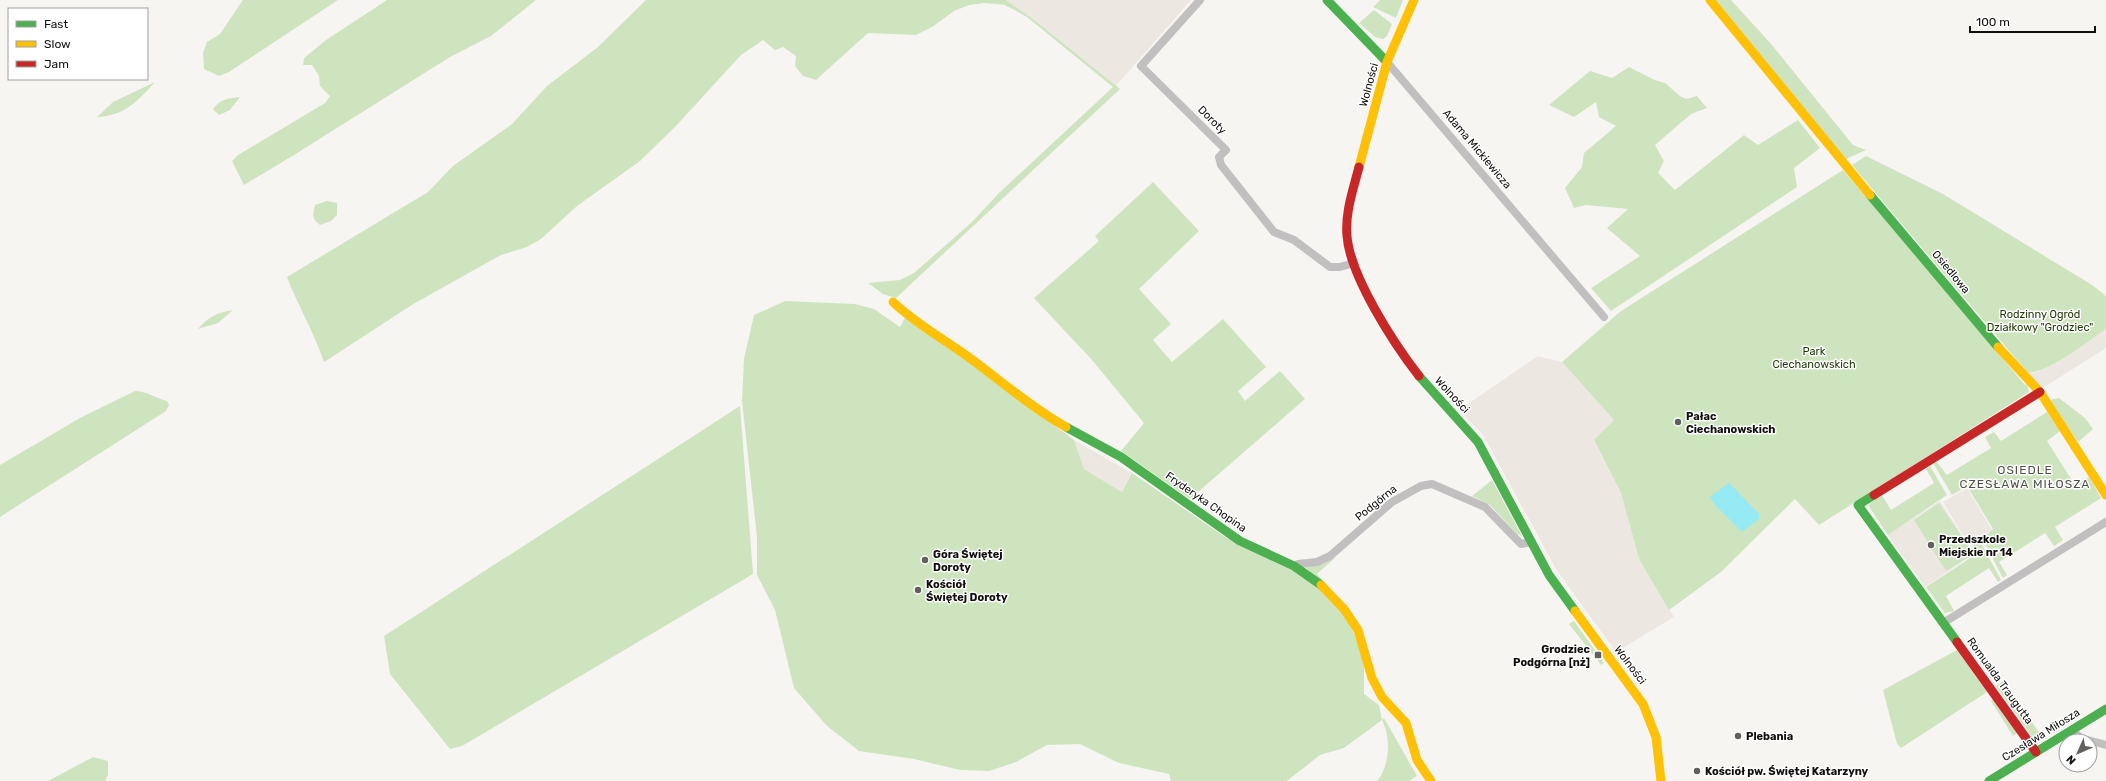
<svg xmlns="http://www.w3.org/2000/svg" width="2106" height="781" viewBox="0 0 2106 781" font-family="Rubik,sans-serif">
	<rect width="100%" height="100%" fill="#f7f5f2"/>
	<path fill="#ede7e1" d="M1006 0H1191L1116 86 1033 19Z
		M2106 329V348L2041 389 2028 373 2036 372 2055 363Z
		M1538 356 1562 362 1614 420 1594 441 1621 493 1639 559 1674 617 1616 652 1557 571 1483 435 1459 410Z
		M1074 440 1132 473 1122 492 1084 469Z
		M1967 488 1992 530 1968 544 1943 502Z
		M1940 501 1974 554 1925 587 1888 535Z"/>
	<path fill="#cee4bf" d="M243 0H338L229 72 219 76 204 69 203 53 207 42 220 34Z
		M387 0H536L491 36 450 57 294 155 244 185 232 161 238 155 325 103 330 96 320 86 319 76 312 65H303L304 58 326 40Z
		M646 0H1006L1033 19 1120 89 896 298 883 294 868 283 900 280 914 273 972 222 999 193 1113 87 1027 17 1005 5 985 3 969 5 954 11 932 27 916 35 868 33 816 80 803 76 795 66 796 56 783 47 775 50 763 40 741 55 675 127 640 161 577 206 541 239 527 247 501 255 415 303 324 362C314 332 298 306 287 277L428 192 453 166 512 124 547 86 598 47Z
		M1380 0H1403L1396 18 1373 7Z
		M1714 0H1731L1772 45 1853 145 1866 150 1844 160Z
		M1374 10 1392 24 1387 36 1383 39 1375 37 1359 23Z
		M1629 67 1655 80 1665 83 1680 96 1686 99 1697 96 1707 108 1691 114 1655 145 1664 161 1658 173 1675 190 1744 135 1758 145 1798 120 1820 148 1794 168 1797 187 1611 311 1591 288 1640 256 1607 228 1628 209 1586 205 1574 208 1565 188 1582 167 1584 153 1616 126 1599 117 1596 102 1574 117 1549 105 1590 71 1612 78Z
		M155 82C138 101 124 116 97 117L113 102Z
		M240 97 230 110 219 115 213 109C220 99 229 98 240 97Z
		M1866 156 1943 194 2092 285 2106 296V329C2085 343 2053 370 2028 373L1852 165Z
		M1843 170 2025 385 2027 384 2029 392 1819 525 1795 499 1721 572 1669 610 1639 559 1621 493 1594 440 1614 420 1562 362 1621 311Z
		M1153 182 1199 231 1139 289 1171 324 1153 340 1172 362 1223 319 1266 367 1238 391 1245 401 1280 371 1305 399 1190 499 1121 451 1144 423 1092 360 1034 298 1099 241 1095 236Z
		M327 201 337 203V215L331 221 320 225C311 218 313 215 315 205Z
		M785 301 855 304 874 309 900 327 906 316 1074 440 1084 469 1122 492 1132 473 1225 537 1304 575 1346 615 1364 657V694L1379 705 1382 720 1384 718 1417 776 1409 781H1377C1390 766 1391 738 1382 720L1344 748 1320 755 1287 781H1171L1169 774 1119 763 1080 744 1047 745 1016 762 989 771 960 770 914 759 859 751 827 726 794 688 775 610 757 575V537L742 401 744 359 754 315Z
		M233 310 218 323 198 329C208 317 218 312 233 310Z
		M135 391C146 391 156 398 167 401L169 405 166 411 0 517V465L80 418Z
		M2059 398 2085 418 2093 429 2078 442 2050 402 2053 399Z
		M740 406 753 574 462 746 450 749 390 674 384 636Z
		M2047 412 2060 431 2047 441 2075 485 2089 477 2101 498 2055 527 2063 540 2054 546 2045 533 1999 562 2007 575 2003 578 1982 538 1993 529 1967 486 1952 495 1933 463 1936 461 1947 475 1991 448 1985 437 1994 432 2001 441Z
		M1930 466 1947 495 1888 535 1868 505 1882 495 1891 510 1934 483 1926 469Z
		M1492 480 1522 536 1517 534 1490 505 1472 496Z
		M1939 503 1974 554 1946 571 1914 520Z
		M1980 541 2001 580 1998 582 1989 568 1946 596 1954 611 1945 613 1926 587 1975 555 1971 547Z
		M1336 557 1317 574 1325 583 1323 584 1302 564H1323Z
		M1574 621 1604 663 1601 665 1569 624Z
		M1957 650 1987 692 1901 748 1897 744 1883 690Z
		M2003 681 2043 738H2047L2039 741 2034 739 1996 686Z
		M1993 699 2017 733 2013 736 1991 701Z
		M93 757 108 761V775L105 781H48Z"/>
	<path fill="#95eaf4" d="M1729 483 1759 514V519L1742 532 1715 505 1710 497Z"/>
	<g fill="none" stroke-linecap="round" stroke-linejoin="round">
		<path stroke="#c1bfbf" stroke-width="8" d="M1200 0 1141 66 1226 150 1219 157 1221 165 1274 232 1294 240 1330 267H1340L1354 263
			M1387 62 1604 317
			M1294 566 1298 564 1317 562 1330 556 1392 502 1421 486 1432 484 1485 507 1521 544 1532 542
			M1943 623 2106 522
			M2073 730 2080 738 2106 745"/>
		<path stroke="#4caf50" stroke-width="9" d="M1327 0 1387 62
			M1870 195 1998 347
			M1419 376 1478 442 1549 575 1575 611
			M1066 427 1121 457 1240 541 1294 566 1321 585
			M1874 495 1858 505 1957 642
			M1989 781 2106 709"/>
		<path stroke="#ffc107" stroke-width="9" d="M1710 0 1870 195
			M1359 167 1387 62 1414 0
			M893 302C915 323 942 338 967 356 999 379 1030 407 1066 427
			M1998 347 2040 392 2106 495
			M1321 585 1344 609 1358 630 1372 678 1382 697 1406 723 1417 760 1431 781
			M1575 611 1643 704 1656 737 1661 781"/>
		<path stroke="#c62828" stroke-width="9" d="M1359 167C1353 190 1345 212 1347 236 1350 276 1394 344 1419 376
			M1874 495 2040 392
			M1957 642 2036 752"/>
	</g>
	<g fill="#62605e" stroke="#fff" stroke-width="1.5">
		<circle cx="1678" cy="422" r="4"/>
		<circle cx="1931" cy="545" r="4"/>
		<circle cx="925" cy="560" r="4"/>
		<circle cx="918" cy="590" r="4"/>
		<rect x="1594" y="651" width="8" height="8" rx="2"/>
		<circle cx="1738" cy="736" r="4"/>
		<circle cx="1697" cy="771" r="4"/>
	</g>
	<g text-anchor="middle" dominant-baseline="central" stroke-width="3" stroke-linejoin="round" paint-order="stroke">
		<g font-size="11" fill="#110f0e" stroke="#fff">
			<text transform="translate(1369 85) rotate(-75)">Wolności</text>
			<text transform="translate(1212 120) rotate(45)">Doroty</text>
			<text transform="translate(1477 149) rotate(50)">Adama Mickiewicza</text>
			<text transform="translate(1951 272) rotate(50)">Osiedlowa</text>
			<text transform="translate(1452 395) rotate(47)">Wolności</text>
			<text transform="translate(1206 502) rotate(35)">Fryderyka Chopina</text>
			<text transform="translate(1376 503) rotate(-39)">Podgórna</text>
			<text transform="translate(1630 665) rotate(53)">Wolności</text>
			<text transform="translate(2000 681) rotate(54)">Romualda Traugutta</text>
			<text transform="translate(2041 735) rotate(-32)">Czesława Miłosza</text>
		</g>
		<g font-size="11" fill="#1d3905" stroke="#fff">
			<text x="2040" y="314">Rodzinny Ogród<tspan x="2040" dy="13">Działkowy "Grodziec"</tspan></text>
			<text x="1814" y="351">Park<tspan x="1814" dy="13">Ciechanowskich</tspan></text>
		</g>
		<g font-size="11" font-weight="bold" fill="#110f0e" stroke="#fff" text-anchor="start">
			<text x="1686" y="416">Pałac<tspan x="1686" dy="13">Ciechanowskich</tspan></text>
			<text x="1939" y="539">Przedszkole<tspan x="1939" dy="13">Miejskie nr 14</tspan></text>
			<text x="933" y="554">Góra Świętej<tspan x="933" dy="13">Doroty</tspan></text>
			<text x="926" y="584">Kościół<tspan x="926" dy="13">Świętej Doroty</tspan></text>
			<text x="1590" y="649" text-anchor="end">Grodziec<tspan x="1590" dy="13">Podgórna [nż]</tspan></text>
			<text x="1746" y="736">Plebania</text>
			<text x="1705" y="771">Kościół pw. Świętej Katarzyny</text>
		</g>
		<g font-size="12" letter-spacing="1" fill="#524f4c" stroke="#fff">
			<text x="2025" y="470">OSIEDLE<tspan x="2025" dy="14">CZESŁAWA MIŁOSZA</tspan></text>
		</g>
	</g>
	<rect x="8" y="8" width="140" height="72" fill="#ffffff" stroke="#a09f9f"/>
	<rect x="16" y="21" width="20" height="6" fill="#4caf50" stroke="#a09f9f"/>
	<text x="44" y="28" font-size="12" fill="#110f0e">Fast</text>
	<rect x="16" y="41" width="20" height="6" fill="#ffc107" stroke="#a09f9f"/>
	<text x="44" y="48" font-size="12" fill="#110f0e">Slow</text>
	<rect x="16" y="61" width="20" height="6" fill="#c62828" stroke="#a09f9f"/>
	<text x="44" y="68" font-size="12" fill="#110f0e">Jam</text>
	<g transform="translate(2078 753) rotate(225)"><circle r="19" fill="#ffffff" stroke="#a09f9f"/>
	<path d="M0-3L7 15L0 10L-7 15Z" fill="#62605e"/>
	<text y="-6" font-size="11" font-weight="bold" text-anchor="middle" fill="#110f0e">N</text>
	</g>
	<path d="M1970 26v6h125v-6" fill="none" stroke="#110f0e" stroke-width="2"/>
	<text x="1976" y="26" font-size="12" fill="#110f0e" stroke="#ffffff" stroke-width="3" paint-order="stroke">100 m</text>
</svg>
